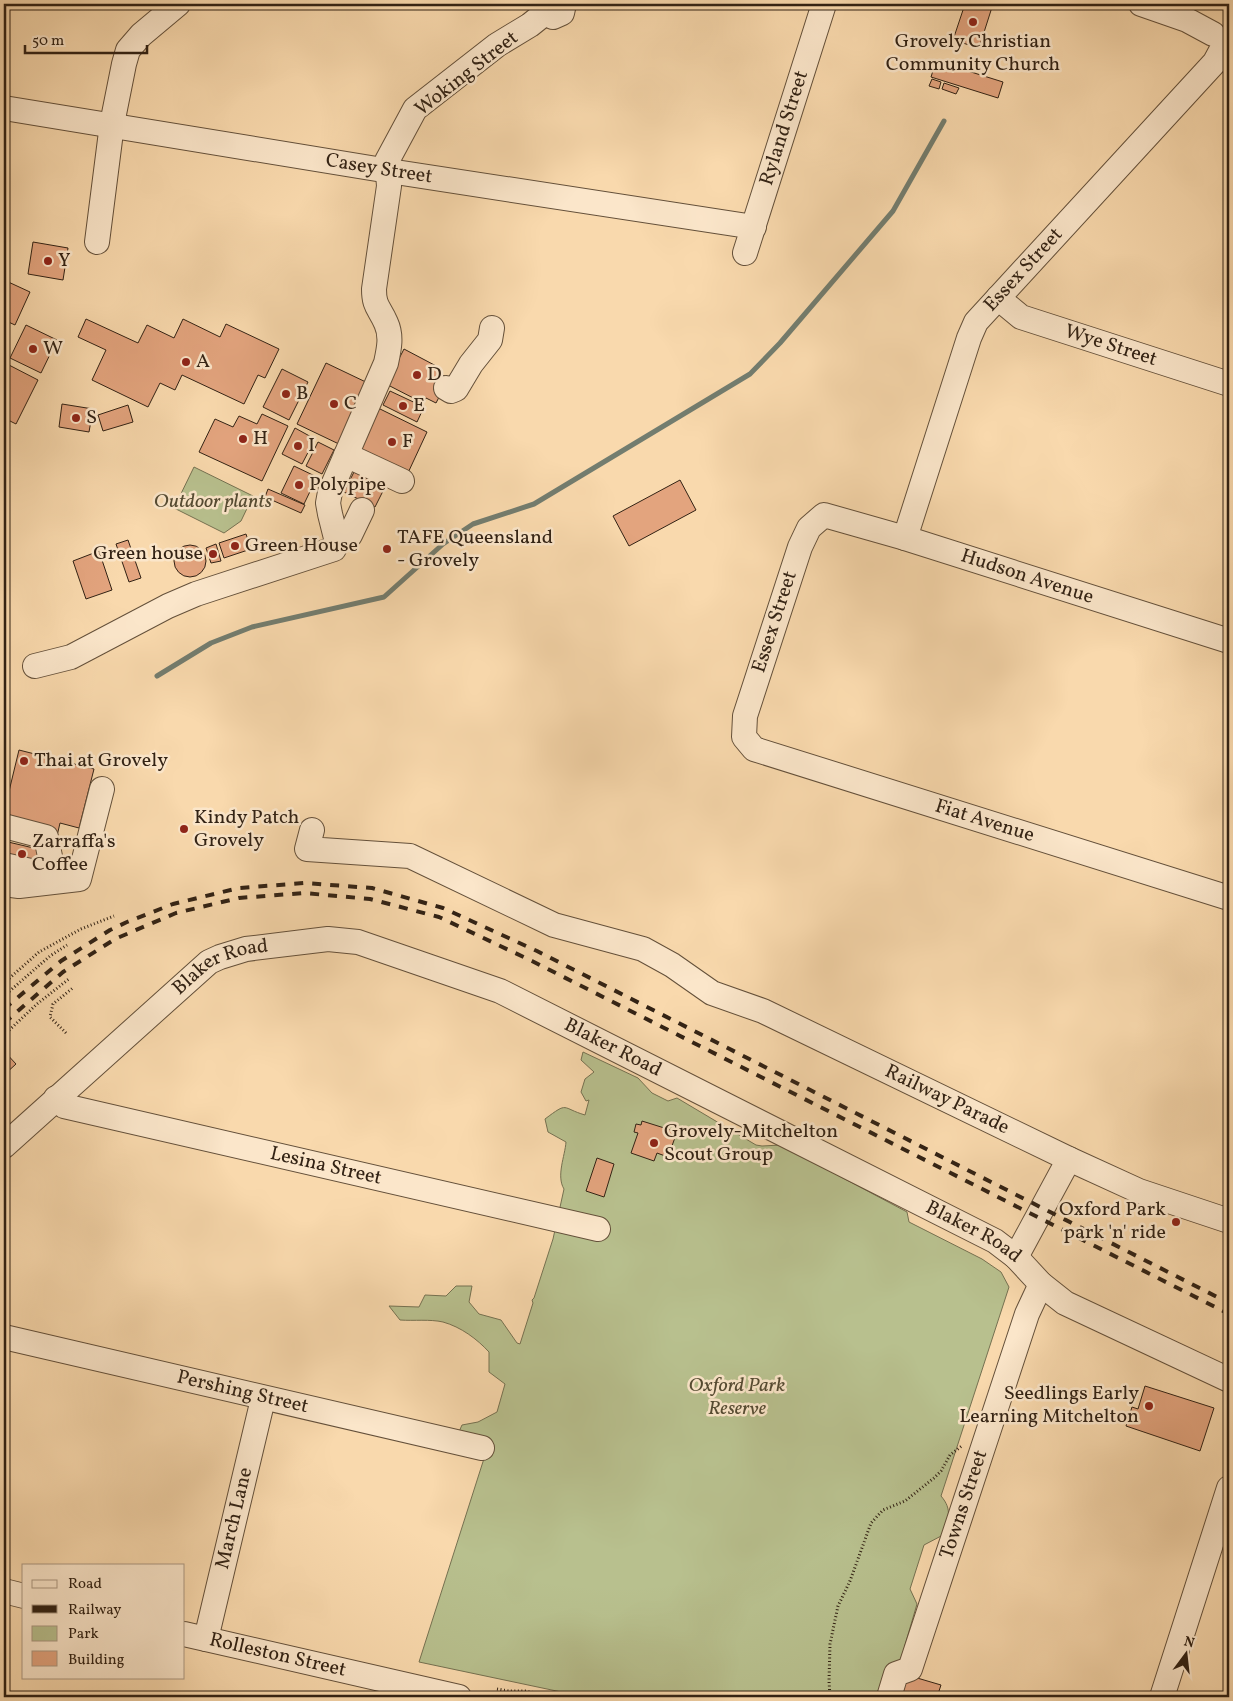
<svg xmlns="http://www.w3.org/2000/svg" width="1233" height="1701" viewBox="0 0 1233 1701" font-family="Vollkorn,serif">
	<rect width="100%" height="100%" fill="#f9d9ad"/>
	<filter id="stains"><feTurbulence type="fractalNoise" baseFrequency=".004" numOctaves="4"/><feColorMatrix values="0 0 0 0 .2 0 0 0 0 .09 0 0 0 0 .02 0 0 0 .5 -.17"/></filter>
	<radialGradient id="worn" r=".72"><stop offset=".6" stop-color="#630" stop-opacity="0"/><stop offset="1" stop-color="#630" stop-opacity=".3"/></radialGradient>
	<path fill="#b8c08e" stroke="#757151" d="M194 467 253 496 241 521 224 533 174 508Z
		M583 1052 638 1078 652 1093 668 1101 677 1098 756 1145 762 1146 781 1145 907 1212 909 1222 982 1259 1001 1272 1009 1287 941 1496C953 1510 948 1519 943 1535L924 1545 910 1589 917 1604 905 1645 907 1653 879 1697H585L419 1662 488 1446 458 1434 462 1425 478 1422 497 1412 505 1384 489 1372V1352C477 1339 461 1327 443 1322 430 1319 414 1321 400 1320L389 1306 419 1307 425 1295 446 1296 456 1286H472L469 1302 479 1314 501 1320 517 1343 520 1344 533 1303 532 1300 534 1298 553 1239 564 1189C556 1176 565 1156 566 1142L548 1132 545 1119C569 1101 561 1108 585 1115L589 1100 586 1101 581 1092 585 1079 594 1072 581 1060Z"/>
	<g fill="none" stroke-linecap="round" stroke-linejoin="round">
		<path stroke="#737d6f" stroke-width="5" d="M157 676 211 643 252 627 384 597 443 544 473 524 534 504 750 374 780 343 893 211 944 121"/>
	</g>
	<path fill="#e3a47e" stroke="#322214" d="M965 4H993L979 48 953 40Z
		M936 61 1003 82 998 98 931 77Z
		M932 79 941 82 939 89 929 86Z
		M944 83 959 88 956 94 942 89Z
		M33 242 68 248 63 280 28 274Z
		M4 280 30 292 15 325 4 320Z
		M86 319 138 343 147 325 174 338 183 319 220 337 226 324 279 349 265 378 258 375 244 404 182 375 175 390 160 383 148 407 92 380 106 350 78 337Z
		M26 325 57 340 41 373 10 358Z
		M404 349 440 368 438 373 449 378 436 403 426 398 423 403 386 384Z
		M326 363 370 384 341 445 297 424Z
		M7 364 38 380 16 424 4 418V371Z
		M282 369 308 382 289 420 263 407Z
		M390 391 424 407 417 422 383 405Z
		M62 404 93 409 89 432 59 427Z
		M128 405 133 422 103 431 98 415Z
		M378 408 427 432 407 475 357 452Z
		M262 414 288 426 262 481 199 452 215 419 233 427 239 416 257 424Z
		M295 428 315 439 302 464 282 454Z
		M318 442 334 450 322 474 306 466Z
		M294 466 317 477 304 504 281 493Z
		M354 472 385 487 375 507 344 492Z
		M680 480 696 510 629 546 613 516Z
		M268 489 305 505 301 513 265 497Z
		M246 534 251 549 224 558 219 543Z
		M128 540 141 578 129 582 116 544Z
		M216 544 221 561 211 563 206 548Z
		M174 561a16 16 0 1 1 32 0a16 16 0 1 1-32 0Z
		M99 551 112 590 86 599 73 561Z
		M19 750 94 769 79 828 60 823 57 836 4 823V812Z
		M4 841 42 850 38 867 4 859Z
		M4 1051 16 1064 4 1075Z
		M642 1121 677 1132 668 1157 657 1153 654 1161 631 1153 638 1133 634 1132 636 1124 641 1125Z
		M597 1158 614 1164 604 1197 586 1191Z
		M1145 1386 1214 1408 1200 1451 1126 1426 1132 1407 1138 1409Z
		M907 1675 941 1685 937 1697H897Z"/>
	<g fill="none" stroke-linecap="round" stroke-linejoin="round">
		<defs>
			<g id="minor">
				<path d="M542 4 545 13 553 17 562 13 564 4"/>
				<path d="M1141 4 1187 20 1213 34"/>
				<path id="s1" d="M4 108 389 171 754 227"/>
				<path d="M97 242 112 124 124 64 128 50 141 35 178 4"/>
				<path id="s2" d="M745 253 824 4"/>
				<path id="s3" d="M998 298 1021 317 1229 384"/>
				<path d="M446 388 451 391 456 389 471 364 490 340 492 328"/>
				<path d="M346 455 402 481"/>
				<path id="s4" d="M905 538 969 338 976 322 1215 62 1222 49"/>
				<path d="M337 540 350 535 362 510"/>
				<path id="s5" d="M1229 641 905 538 824 515 809 528 800 547 745 716 744 737 754 749 1229 898"/>
				<path d="M35 666 71 657 168 606 196 594 334 549 337 542 330 514 328 503 330 492 386 363C389 349 392 336 386 323 379 307 374 307 374 289L389 186 387 161 415 109 497 45 530 25 545 13"/>
				<path d="M4 826 46 837 53 871 35 872 4 865"/>
				<path id="s6" d="M312 830 307 849 410 856 554 925 643 949 672 965 712 993 763 1011 1069 1159 1139 1191 1229 1221"/>
				<path d="M4 884 19 886 79 879 102 789"/>
				<path id="s7" d="M56 1098 64 1106 598 1229"/>
				<path id="s8" d="M4 1146 209 962 220 957 246 949 328 939 358 942 500 991 995 1241 1016 1257 1041 1284 1065 1303 1229 1380"/>
				<path d="M1016 1257 1069 1159"/>
				<path id="s9" d="M4 1337 482 1448"/>
				<path d="M4 1591 24 1596"/>
				<path id="s10" d="M184 1634 459 1697"/>
				<path id="s11" d="M206 1639 263 1399"/>
				<path id="s12" d="M889 1697 896 1674 910 1669 1027 1314 1041 1284"/>
				<path d="M1162 1697 1229 1488"/>
			</g>
		</defs>
		<use href="#minor" stroke="#64503a" stroke-width="26"/>
		<path stroke="#322214" stroke-width="3" stroke-dasharray="1 2.5" stroke-linecap="butt" d="M4 983 39 952 81 929 114 916
			M4 996 50 956 67 945
			M66 1033 50 1017 53 1004 74 987
			M4 1035 37 1004 70 978
			M4 1057 10 1064 4 1070
			M4 1113 6 1115 4 1117
			M497 1689 509 1691H525L557 1697
			M830 1697 829 1681 830 1644 838 1606 850 1581 871 1523 883 1510 905 1501 934 1478 941 1471 950 1455 963 1445"/>
		<use href="#minor" stroke="#fbe6ca" stroke-width="24"/>
		<path stroke="#322214" stroke-width="4" stroke-dasharray="9 9" stroke-linecap="butt" d="M4 1009 61 961 110 930 127 922 173 904 239 888 304 883 372 888 443 908 537 951 1229 1303
			M4 1023 63 972 115 939 176 913 239 898 304 893 370 899 439 917 532 961 1229 1314"/>
	</g>
	<g fill="#8f2418" stroke="#fbe6ca" stroke-width="2">
		<circle cx="973" cy="22" r="5"/>
		<circle cx="48" cy="261" r="5"/>
		<circle cx="33" cy="349" r="5"/>
		<circle cx="186" cy="362" r="5"/>
		<circle cx="417" cy="375" r="5"/>
		<circle cx="286" cy="394" r="5"/>
		<circle cx="334" cy="404" r="5"/>
		<circle cx="403" cy="406" r="5"/>
		<circle cx="76" cy="418" r="5"/>
		<circle cx="243" cy="439" r="5"/>
		<circle cx="392" cy="442" r="5"/>
		<circle cx="298" cy="446" r="5"/>
		<circle cx="299" cy="485" r="5"/>
		<circle cx="235" cy="546" r="5"/>
		<circle cx="387" cy="549" r="5"/>
		<circle cx="213" cy="554" r="5"/>
		<circle cx="24" cy="761" r="5"/>
		<circle cx="184" cy="829" r="5"/>
		<circle cx="22" cy="854" r="5"/>
		<circle cx="654" cy="1143" r="5"/>
		<circle cx="1176" cy="1222" r="5"/>
		<circle cx="1149" cy="1406" r="5"/>
	</g>
	<g text-anchor="middle" dominant-baseline="central" stroke-width="5" stroke-linejoin="round" paint-order="stroke">
		<g font-size="20" fill="#322214" stroke="#fbe6ca" text-anchor="start">
			<text x="973" y="42" text-anchor="middle">Grovely Christian<tspan x="973" dy="23">Community Church</tspan></text>
			<text x="58" y="261">Y</text>
			<text x="43" y="349">W</text>
			<text x="196" y="362">A</text>
			<text x="427" y="375">D</text>
			<text x="296" y="394">B</text>
			<text x="344" y="404">C</text>
			<text x="413" y="406">E</text>
			<text x="86" y="418">S</text>
			<text x="253" y="439">H</text>
			<text x="402" y="442">F</text>
			<text x="308" y="446">I</text>
			<text x="309" y="485">Polypipe</text>
			<text x="397" y="538">TAFE Queensland<tspan x="397" dy="23">- Grovely</tspan></text>
			<text x="245" y="546">Green House</text>
			<text x="203" y="554" text-anchor="end">Green house</text>
			<text x="34" y="761">Thai at Grovely</text>
			<text x="194" y="818">Kindy Patch<tspan x="194" dy="23">Grovely</tspan></text>
			<text x="32" y="842">Zarraffa's<tspan x="32" dy="23">Coffee</tspan></text>
			<text x="664" y="1132">Grovely-Mitchelton<tspan x="664" dy="23">Scout Group</tspan></text>
			<text x="1166" y="1210" text-anchor="end">Oxford Park<tspan x="1166" dy="23">park 'n' ride</tspan></text>
			<text x="1139" y="1394" text-anchor="end">Seedlings Early<tspan x="1139" dy="23">Learning Mitchelton</tspan></text>
		</g>
		<g font-size="20" fill="#322214" stroke="#fbe6ca">
			<text transform="translate(467 74) rotate(-38)">Woking Street</text>
			<text stroke="none"><textPath href="#s2" startOffset="131">Ryland Street</textPath></text>
			<text stroke="none"><textPath href="#s1" startOffset="380">Casey Street</textPath></text>
			<text stroke="none"><textPath href="#s4" startOffset="298">Essex Street</textPath></text>
			<text stroke="none"><textPath href="#s3" startOffset="124">Wye Street</textPath></text>
			<text transform="translate(1027 577) rotate(18)">Hudson Avenue</text>
			<text transform="translate(775 622) rotate(-72)">Essex Street</text>
			<text stroke="none"><textPath href="#s5" startOffset="921">Fiat Avenue</textPath></text>
			<text stroke="none"><textPath href="#s8" startOffset="284">Blaker Road</textPath></text>
			<text stroke="none"><textPath href="#s8" startOffset="704">Blaker Road</textPath></text>
			<text stroke="none"><textPath href="#s6" startOffset="715">Railway Parade</textPath></text>
			<text stroke="none"><textPath href="#s7" startOffset="280">Lesina Street</textPath></text>
			<text stroke="none"><textPath href="#s8" startOffset="1109">Blaker Road</textPath></text>
			<text stroke="none"><textPath href="#s9" startOffset="245">Pershing Street</textPath></text>
			<text stroke="none"><textPath href="#s12" startOffset="212">Towns Street</textPath></text>
			<text stroke="none"><textPath href="#s11" startOffset="124">March Lane</textPath></text>
			<text stroke="none"><textPath href="#s10" startOffset="96">Rolleston Street</textPath></text>
		</g>
		<g font-size="20" font-style="italic" fill="#544a32" stroke="#fbe6ca">
			<text x="213" y="502">Outdoor plants</text>
			<text x="737" y="1386">Oxford Park<tspan x="737" dy="23">Reserve</tspan></text>
		</g>
	</g>
	<rect width="1233" height="1701" fill="none" stroke="#f9d9ad" stroke-width="20"/>
	<rect x="5" y="5" width="1223" height="1691" fill="none" stroke="#322214" stroke-width="2.5"/>
	<rect x="10" y="10" width="1213" height="1681" fill="none" stroke="#322214"/>
	<rect x="22" y="1564" width="162" height="115" fill="#fbe6ca" stroke="#ab9881"/>
	<rect x="32" y="1580" width="25" height="8" fill="#fbe6ca" stroke="#ab9881"/>
	<text x="68" y="1588" font-size="15" fill="#322214">Road</text>
	<rect x="32" y="1605" width="25" height="8" fill="#322214" stroke="#ab9881"/>
	<text x="68" y="1614" font-size="15" fill="#322214">Railway</text>
	<rect x="32" y="1626" width="25" height="15" fill="#b8c08e" stroke="#ab9881"/>
	<text x="68" y="1638" font-size="15" fill="#322214">Park</text>
	<rect x="32" y="1651" width="25" height="15" fill="#e3a47e" stroke="#ab9881"/>
	<text x="68" y="1664" font-size="15" fill="#322214">Building</text>
	<g transform="translate(1186 1654) rotate(15)" stroke="#fbe6ca" stroke-width="4" paint-order="stroke">
	<path d="M0-4L9 19L0 12L-9 19Z" fill="#322214"/>
	<text y="-8" font-size="14" font-weight="bold" text-anchor="middle" fill="#322214">N</text>
	</g>
	<path d="M25 45v8h122v-8" fill="none" stroke="#322214" stroke-width="2.5"/>
	<text x="32" y="45" font-size="15" fill="#322214" stroke="#fbe6ca" stroke-width="4" paint-order="stroke">50 m</text>
	<rect width="100%" height="100%" filter="url(#stains)"/>
	<rect width="100%" height="100%" fill="url(#worn)"/>
</svg>
